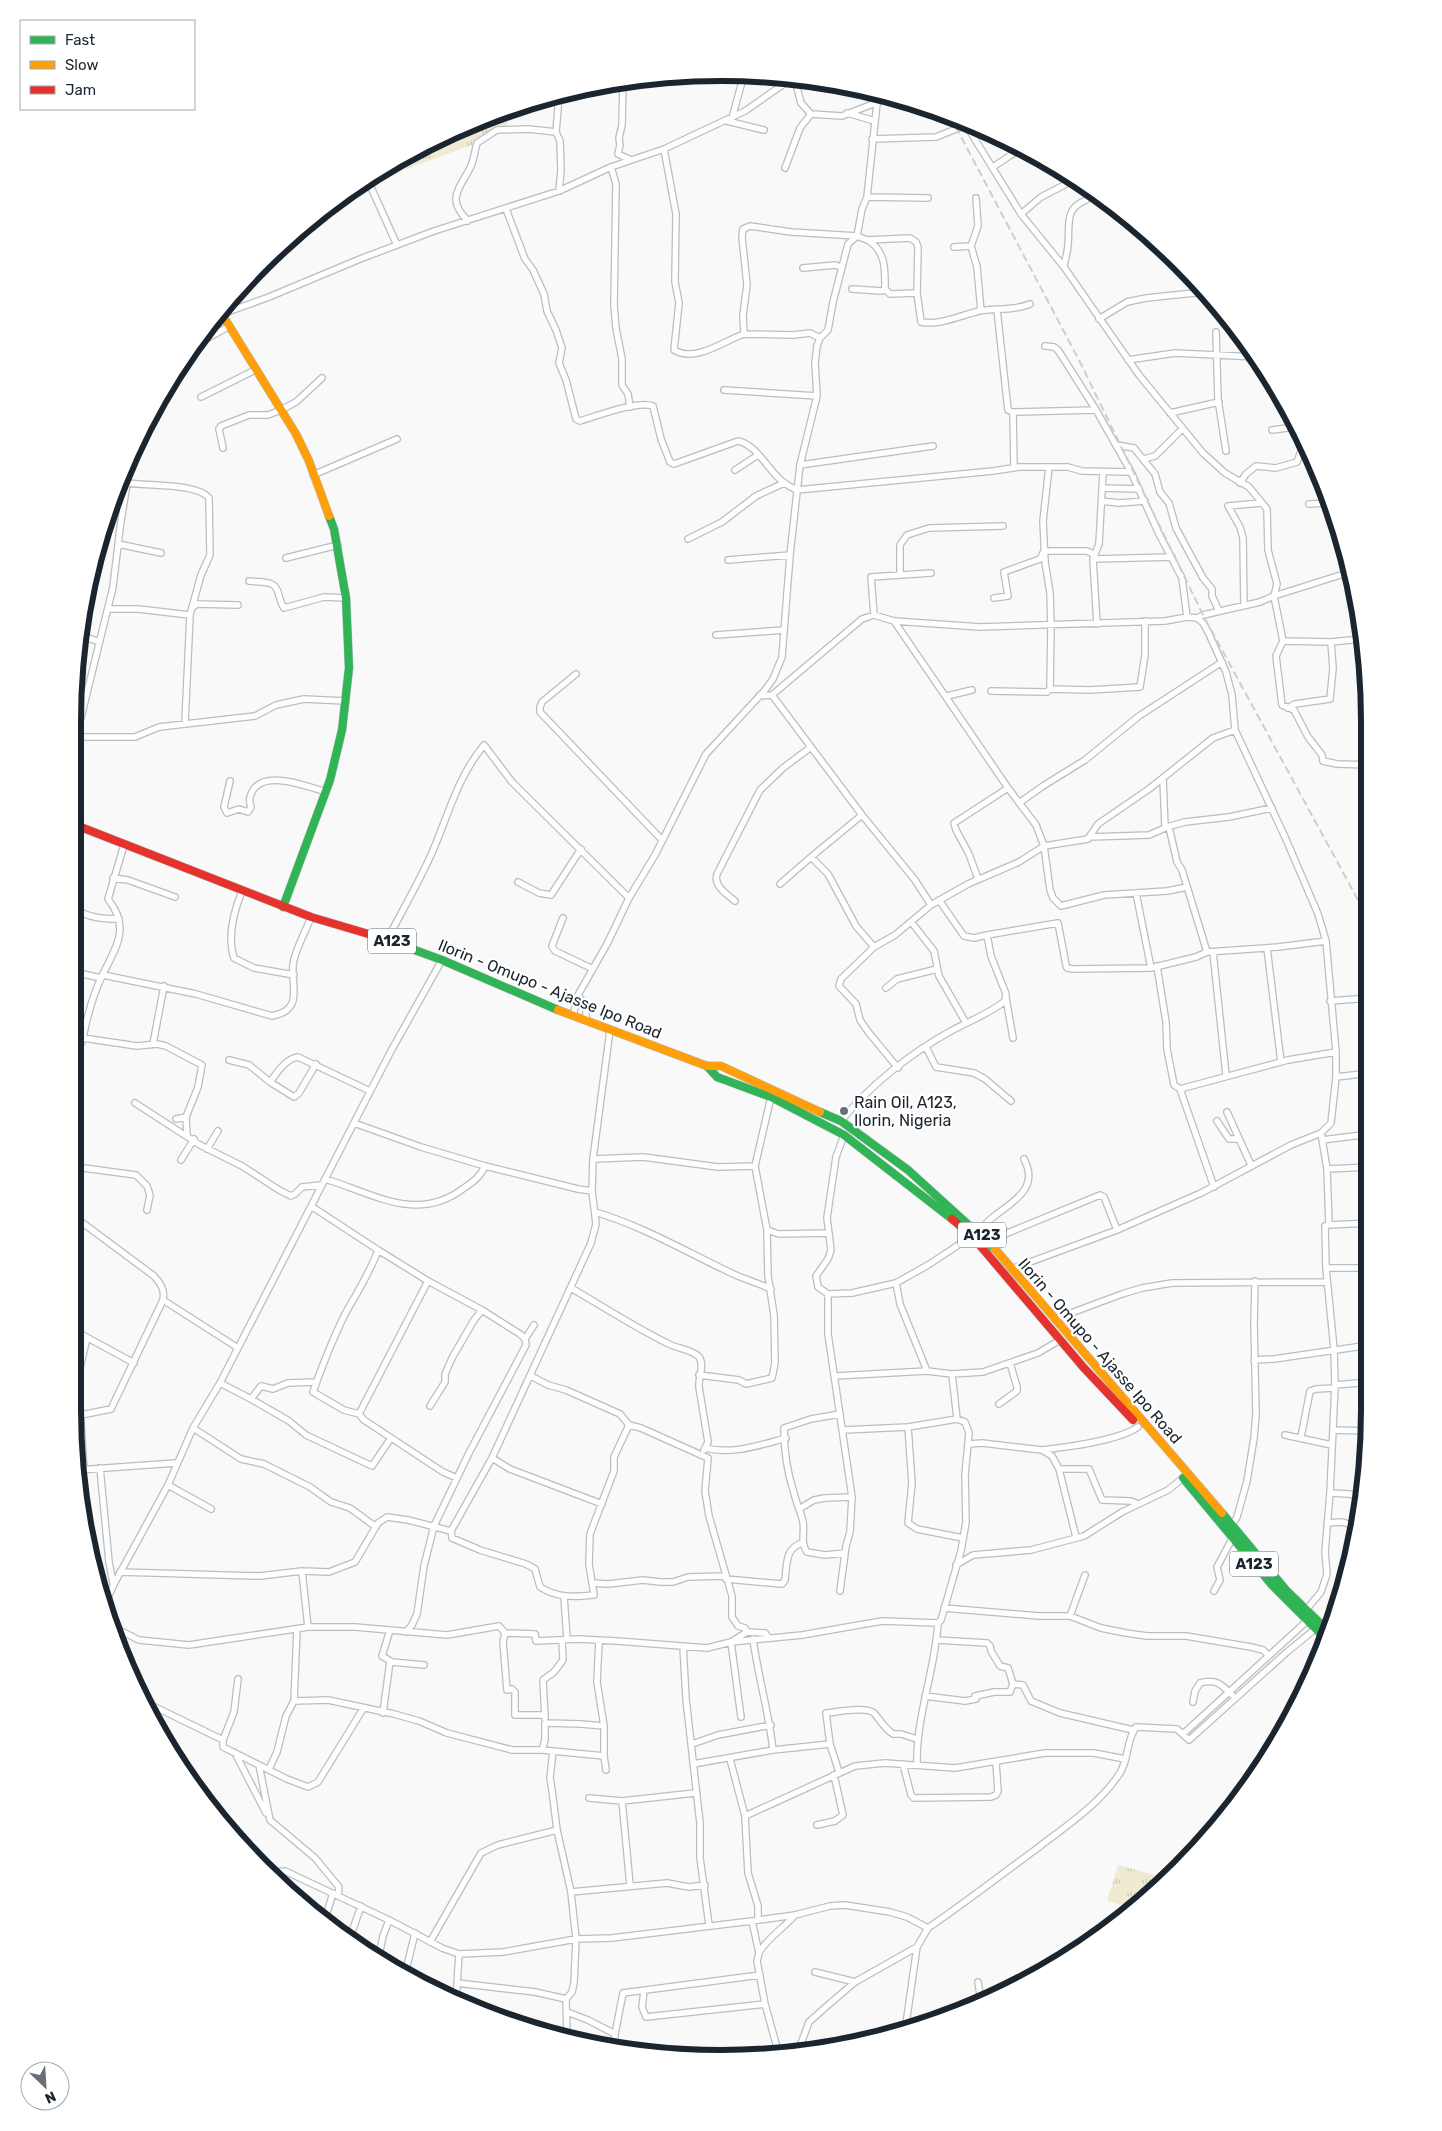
<svg xmlns="http://www.w3.org/2000/svg" width="1442" height="2131" viewBox="0 0 1442 2131" font-family="Rubik,sans-serif">
	<defs>
		<pattern id="grass-tufts" width="24" height="20" patternUnits="userSpaceOnUse" patternTransform="scale(1.25)"><rect width="24" height="20" fill="#efebd2"/><path d="M3 7l-1-3M5 7V3M7 7l1-3M15 17l-1-3M17 17v-4M19 17l1-3" fill="none" stroke="#ccc9b5"/></pattern>
	</defs>
	<rect width="100%" height="100%" fill="#f9f9f9"/>
	<path fill="url(#grass-tufts)" d="M509 111 508 124 477 143 352 189 360 182 473 122Z
		M1118 1865 1158 1876 1154 1888 1129 1907 1107 1901Z"/>
	<g fill="none" stroke-linecap="round" stroke-linejoin="round">
		<defs>
			<path id="street" d="M623 82 622 125 619 138 620 145 618 154 631 160
				M559 96 556 132 560 141 561 170 559 191
				M847 113 875 121
				M811 114 842 116 878 102
				M732 118 743 78
				M963 120 1021 214 1064 267 1139 375 1203 453 1225 473 1249 487 1267 509 1268 550 1277 584 1274 596 1350 572
				M727 121 764 130
				M872 139 936 137 966 125
				M664 149 676 214 675 282 679 303 674 350C696 363 723 341 744 334
				M611 167 616 184 614 305 616 328 622 359V385L628 394 630 407
				M993 167 1020 149
				M785 168 800 128 811 114 801 103 795 80
				M353 188 369 183 397 245
				M867 197 928 198
				M976 198 978 226 971 246 977 267 981 311
				M506 209 525 259 533 270 544 294 547 311 556 330 562 348 559 363 566 380 576 419 580 421C597 416 638 400 653 406L661 439 670 462 674 464 738 441C757 445 768 470 783 482 787 485 792 488 797 490L993 471 1019 467H1068L1082 471 1131 472
				M1021 214 1041 197 1076 179
				M468 221C445 198 460 189 471 166 474 159 475 150 477 143L497 130 528 129 556 132
				M868 240C886 252 885 269 885 289
				M954 247 971 246
				M1064 267C1065 259 1068 251 1068 244 1070 224 1064 209 1086 200
				M803 268 835 265 841 267
				M852 289 882 291 885 289 890 294 917 293
				M997 310 1008 410 1013 412
				M222 314 269 297 360 259 434 231 559 191 611 167 664 149 745 111 791 79
				M1099 319 1127 302 1146 298 1204 292
				M1216 332 1218 399 1226 451
				M820 338 810 333 793 335 744 334 743 315 747 285 742 237 743 229 750 226 791 232 857 236 867 240 910 238 916 242 918 247 917 293 921 322C939 326 962 315 979 311 995 308 1014 311 1030 304
				M195 345 228 327
				M1045 346 1054 347 1058 350 1096 410
				M1128 360 1175 353 1257 357
				M724 390 817 396
				M201 397 255 370
				M1170 413 1219 402
				M1272 430 1295 427
				M1117 445 1134 448 1155 474 1160 492 1169 503 1176 528 1203 578 1212 589V596L1219 611
				M223 448 219 429 221 426 249 415H268L281 410 296 402 322 378
				M1144 459 1155 456 1182 429
				M800 465 933 446
				M1014 468 1013 412 1096 410 1131 472 1159 534 1182 578 1187 617
				M735 470 758 455
				M313 475 397 439
				M123 482C143 487 196 482 209 498L210 555 201 575 190 615 185 723
				M1240 483 1246 474 1256 466 1276 468 1297 462 1301 451V437
				M1102 488 1139 489
				M1102 501 1119 503 1145 501
				M1309 504 1329 503
				M688 539 722 522 756 496 784 483
				M118 544 161 553
				M286 558 338 545
				M1093 559 1172 557
				M728 560 790 555
				M900 575V545L907 535 929 528 1003 526
				M249 581C264 583 276 579 279 596 281 601 281 604 284 608L324 597 346 598
				M994 598 1008 596 1004 572 1040 559 1044 551H1087L1095 555
				M1244 605 1243 538 1240 527 1228 506 1261 503
				M193 607 197 604 238 605
				M108 609H138L190 615
				M874 615 871 577 931 573
				M1197 618 1203 615 1260 602 1274 596 1283 641 1331 642 1361 639
				M894 621 1008 788 1036 825 1044 846 1050 890 1053 898 1061 906 1104 895 1167 891 1187 887
				M1097 624 1093 559 1099 544 1103 472
				M81 635 99 642
				M716 635 784 630
				M1283 641 1276 656 1282 705 1294 710 1308 737 1322 755 1323 761 1337 764 1370 765
				M576 674 542 702 540 707V712L662 840
				M1050 689 1090 690 1140 687 1145 655V621
				M991 691 1047 692 1050 689 1051 626 1050 593 1045 562 1043 521 1049 467
				M772 695 862 815 915 880 931 905
				M759 696 772 695 862 619 874 615 894 621 980 627 1165 621 1187 617 1197 618 1203 623 1209 634 1226 672 1232 695 1235 730 1285 837 1318 914 1326 941 1336 1052V1077L1331 1123 1321 1133 1291 1145 1201 1193 1117 1230 1011 1269
				M947 696 972 690
				M1288 708 1295 704 1330 699 1333 668 1331 642
				M77 737H135L159 727 255 716 276 705 304 699 346 701
				M73 750 113 587 120 528 131 458
				M230 781 224 807 227 813 239 809 248 812 251 807C249 801 249 798 252 792 263 769 307 786 326 792
				M1019 803 1043 786 1085 760 1139 716 1222 662
				M862 815 811 857 828 874 856 926 874 947
				M1167 827 1185 822 1229 817 1272 808
				M1169 827 1177 862 1182 870 1207 952
				M1089 837 1149 835 1165 828 1163 778
				M124 845 108 899C131 928 116 947 103 974 93 994 87 1017 83 1038L137 1046 157 1044 166 1046 202 1065 198 1087 186 1117 187 1135
				M113 878 128 880 175 897
				M978 879 969 854 956 830 954 823 1008 788
				M518 882 539 893 551 895 581 849
				M780 884 811 857
				M242 891C234 911 227 937 234 958L254 968 294 975
				M1136 893 1151 968
				M939 900 964 936 974 938 987 935
				M735 901C727 894 713 886 717 874L760 790 783 768 811 747
				M74 908C88 918 103 919 119 919
				M563 918 552 946 555 951 593 969
				M912 923 934 951 939 976 966 1023
				M387 940C403 909 421 879 434 848 449 812 459 775 484 745L512 782 629 898
				M1267 948 1281 1062
				M1213 952 1226 1075
				M1157 966 1166 1022 1167 1049 1174 1085 1180 1089 1214 1187
				M74 972 101 978
				M103 975 196 994 272 1016C304 1010 291 987 293 965 294 952 306 931 311 917
				M886 988 897 979 937 969
				M578 995 586 1006V1020
				M1006 998 1013 1038
				M1330 1001 1370 998
				M573 1016 578 995 607 944 629 898 655 855 706 754 765 690 773 679 782 657 790 555 800 465 817 396 815 363 817 346 820 338 828 330 833 302 848 244 857 236 862 209 867 197 878 94
				M75 1037 83 1038 75 1058
				M153 1044 164 986
				M926 1047 936 1067 974 1073 985 1079 1011 1101
				M229 1060 249 1065 270 1082C277 1073 285 1059 298 1057L370 1091
				M898 1068 869 1033 860 1020 856 1004 839 986 841 979 874 947 895 935 931 905 968 884 1019 862 1044 846 1088 839 1098 824 1149 789 1213 738 1235 730
				M1336 1077 1370 1073
				M270 1082 294 1097 299 1093 316 1064
				M1180 1089 1288 1060 1336 1052
				M135 1103 200 1145 242 1166 279 1190 291 1196 295 1194 302 1187 321 1185
				M1227 1112 1251 1165
				M176 1119 186 1117
				M841 1121C870 1085 911 1053 951 1031 969 1021 989 1014 1005 1001L1006 994 991 956 987 935 1058 923 1066 965 1067 968 1073 969 1151 968 1196 957 1207 952 1278 947 1326 941
				M1217 1121 1229 1139H1239
				M844 1135 836 1157 827 1218 831 1250 828 1259 816 1276 818 1287 828 1294 852 1293 896 1283 928 1265 972 1236
				M1322 1140 1370 1134
				M207 1149 218 1131
				M593 1159 643 1157 718 1167 755 1166
				M181 1160 194 1139
				M485 1166 578 1189 592 1191
				M76 1167 136 1175 147 1186 150 1195 147 1210
				M1327 1169 1370 1167
				M325 1179C373 1193 417 1224 464 1188 473 1182 481 1176 485 1166L421 1147 354 1123
				M311 1206 378 1250
				M595 1212C642 1226 681 1249 725 1270 740 1278 756 1282 771 1289
				M76 1218 154 1276C161 1284 165 1290 163 1300L238 1348
				M1329 1225 1370 1223
				M767 1230 779 1234 829 1233
				M978 1232C983 1227 987 1222 992 1218 1012 1202 1040 1189 1024 1159
				M988 1241 1100 1195 1104 1197 1117 1230
				M1326 1268H1370
				M896 1283 900 1304 927 1371
				M571 1288C604 1307 637 1329 671 1345 680 1349 693 1350 699 1357 705 1365 698 1378 699 1387L708 1442 705 1448
				M828 1294V1334L852 1497 850 1532 846 1546 840 1591
				M1055 1319 1122 1294 1142 1288 1172 1283 1327 1282
				M77 1332 134 1363
				M525 1339 534 1325
				M1254 1360 1274 1359 1370 1345
				M699 1375 739 1380 746 1384 772 1378 775 1363 774 1315 768 1276 767 1230 755 1166 771 1097
				M531 1376 548 1385 566 1390 620 1414 629 1425 641 1428 708 1458 705 1491 709 1516 732 1596V1617L738 1626 745 1628 747 1632 731 1642 741 1717
				M835 1376 927 1371 952 1374 983 1372 1038 1353 1060 1340
				M220 1383 251 1399 261 1386 273 1389 288 1383 316 1382
				M1335 1385 1370 1382
				M251 1399 289 1421 306 1435 372 1466 391 1438
				M999 1404 1017 1391V1387L1010 1363
				M430 1406 445 1382V1374L452 1358 474 1320 482 1310
				M359 1414 344 1410 313 1392C322 1366 332 1341 344 1316 356 1294 370 1273 378 1250L428 1281
				M840 1414 811 1419 784 1428C784 1449 787 1472 794 1493 796 1503 801 1512 803 1522 805 1533 800 1542 807 1552L825 1555 845 1553
				M81 1415 111 1409 163 1300
				M908 1427 912 1483 908 1523 917 1529 963 1538
				M193 1428 241 1459 264 1464 310 1487 331 1502 350 1508 376 1527
				M843 1430 908 1427 957 1419
				M1333 1430 1367 1431
				M1285 1435 1332 1445
				M1301 1437 1310 1391 1316 1389 1334 1388
				M969 1444 982 1443 1042 1450 1052 1456 1059 1469 1076 1537
				M704 1450 705 1448C732 1455 760 1445 786 1438
				M1042 1450C1068 1447 1118 1441 1138 1427
				M492 1458 510 1469 602 1504
				M100 1468 109 1562 113 1583
				M1059 1469H1089L1102 1500 1131 1501 1138 1504
				M78 1470 176 1463
				M84 1470 78 1376 87 1338
				M168 1485 211 1509
				M1330 1493 1349 1494 1361 1497
				M799 1509 814 1500 825 1498 852 1497
				M1327 1523 1342 1522 1358 1527
				M1232 1525 1237 1517 1247 1481 1254 1438 1256 1414 1254 1324 1255 1281
				M451 1531 452 1538 480 1550 526 1564 535 1569 540 1587C557 1598 574 1597 594 1595L589 1564 590 1534 614 1471V1457L629 1425
				M956 1565 973 1555 1031 1550 1084 1536 1122 1512 1168 1490 1183 1478
				M302 1571 308 1627H355L447 1635 499 1626 505 1633 535 1634 536 1641 578 1639 617 1641 707 1648 731 1642 802 1635 882 1621 938 1623
				M120 1572 260 1576 302 1571 329 1572 355 1562 378 1523 387 1517 408 1520 451 1531 492 1458 591 1243 596 1224 592 1191 593 1159 610 1030
				M726 1579 782 1584 785 1580C787 1565 785 1548 802 1543
				M592 1583 608 1584 643 1580 660 1582H673L688 1577 725 1576
				M1214 1591 1220 1580 1217 1567 1232 1539
				M564 1596 567 1639
				M104 1606 114 1584 168 1485 193 1428 220 1383 391 1051 442 960
				M944 1608 1039 1616H1070L1101 1628 1126 1633 1147 1636H1186L1251 1647 1263 1650 1269 1656
				M1306 1610 1321 1592 1327 1574 1325 1552 1330 1493 1335 1385 1334 1349 1326 1268 1325 1226 1329 1225 1327 1169 1321 1133
				M1070 1616 1085 1575
				M111 1626 139 1640 189 1645 308 1627
				M390 1630 382 1656 392 1662 424 1665
				M406 1632 412 1625 417 1614 424 1566 434 1526 469 1453 526 1345 525 1339 520 1334 482 1310 428 1281 359 1414 364 1420 443 1472 457 1478
				M747 1632 765 1633 769 1638
				M505 1633 503 1642 507 1690 512 1689 515 1692V1715H544
				M753 1639C758 1676 769 1713 773 1750
				M937 1640 987 1643 990 1646 991 1651 1000 1666 1008 1668 1013 1684 1023 1685 1031 1701 1060 1713 1133 1730
				M683 1646 686 1699 700 1823V1858L709 1925
				M925 1696 965 1701 976 1699 975 1696 994 1692H1010L1013 1684
				M294 1701 328 1700 394 1714 419 1721 447 1733 512 1750H542L604 1756V1726
				M1193 1702 1195 1691 1200 1683C1216 1679 1220 1683 1232 1695
				M149 1704 223 1740V1747L287 1779 308 1787 318 1782 363 1709
				M383 1713 390 1661
				M545 1718 543 1680 554 1672 563 1660 562 1640
				M1183 1734 1307 1621
				M223 1740 234 1712 238 1679
				M692 1744 718 1735 771 1725
				M542 1750 545 1740V1723L581 1724 604 1726 597 1682 599 1641
				M553 1751 550 1778 552 1790 557 1830 571 1892 576 1939 574 1983 572 1992 566 1999 567 2039
				M235 1753 266 1813
				M604 1756 606 1770
				M730 1759 745 1816 748 1873 758 1906V1920
				M693 1764 773 1750 830 1744
				M903 1764 911 1795 914 1798 991 1797 996 1795 998 1791 996 1763
				M917 1764C916 1716 935 1671 938 1623L941 1620 961 1551 966 1522 965 1475 969 1433 965 1422 957 1419 952 1374
				M259 1765 270 1820 315 1858 339 1887 338 1895
				M269 1769 277 1752 286 1716 294 1701 297 1629
				M839 1772 830 1744 826 1713C837 1712 866 1706 874 1713 881 1721 884 1728 893 1734H901L917 1739
				M589 1798 622 1801 695 1793
				M622 1801 630 1885
				M745 1816 855 1766 885 1763 955 1768 1045 1753H1094L1125 1759
				M817 1825 835 1821 843 1815 834 1775
				M271 1872 285 1871 389 1920 442 1948 459 1954 503 1952 576 1939 612 1938 752 1921 795 1915 830 1906 845 1905 890 1912 907 1917 928 1928
				M571 1892 667 1883 689 1887 705 1885
				M752 1921 759 1953 757 1961 765 2004 778 2051
				M324 1922 333 1893
				M350 1938 361 1906
				M430 1942 481 1853 498 1845 557 1830
				M759 1953C765 1940 785 1927 795 1915
				M379 1955 383 1936 389 1920
				M406 1970 415 1933
				M815 1972 855 1982
				M978 1982 981 2001
				M457 1983 535 1992 566 1999
				M644 1991 642 2007 646 2017 765 2004
				M456 2000 459 1954
				M567 2012 588 2020 615 2034 614 2046
				M525 2020 531 2024 534 2030
				M905 2031 917 1947 928 1928C966 1902 1002 1874 1039 1847 1066 1826 1098 1805 1118 1776 1129 1762 1126 1740 1136 1727L1177 1729 1189 1740 1287 1652 1315 1629
				M615 2034 623 1993 760 1975
				M880 2037 885 2032 895 2033
				M628 2049 648 2047 679 2057
				M799 2049 809 2022 827 2006 855 1982 917 1947"/>
			<path id="fast" d="M283 907 330 780 342 730 349 668 346 598 334 529 329 516
				M382 938 442 960 558 1010
				M707 1066 717 1077 771 1097 844 1135 952 1219
				M820 1112 841 1121 908 1170 995 1249
				M1183 1478 1272 1585 1323 1636
				M1222 1513 1286 1590 1326 1629"/>
			<path id="slow" d="M220 311 296 434 309 461 329 516
				M558 1010 707 1066H721L820 1112
				M995 1249 1222 1513"/>
			<path id="jam" d="M73 824 311 917 382 938
				M952 1219 972 1236 1084 1368 1133 1420"/>
		</defs>
		<use href="#street" stroke="#b8bec2" stroke-width="8"/>
		<use href="#fast" stroke="#b8bec2" stroke-width="9"/>
		<use href="#slow" stroke="#b8bec2" stroke-width="9"/>
		<use href="#jam" stroke="#b8bec2" stroke-width="9"/>
		<use href="#street" stroke="#fefefe" stroke-width="5.5"/>
		<use href="#fast" stroke="#30b455" stroke-width="8"/>
		<use href="#slow" stroke="#ff9f0a" stroke-width="8"/>
		<use href="#jam" stroke="#e5322d" stroke-width="8"/>
		<path stroke="#cdcece" stroke-width="2" stroke-dasharray="8 4" stroke-linecap="butt" d="M950 116 1079 360 1203 615 1370 922"/>
	</g>
	<circle fill="#686f76" stroke="#fff" stroke-width="2" cx="844" cy="1111" r="5"/>
	<g text-anchor="middle" dominant-baseline="central" stroke-width="4.5" stroke-linejoin="round" paint-order="stroke">
		<g fill="#fff" stroke="#5f666d" stroke-width="1">
			<rect x="368" y="928.5" width="48" height="25" rx="4"/>
			<rect x="958" y="1222.5" width="48" height="25" rx="4"/>
			<rect x="1230" y="1551.5" width="48" height="25" rx="4"/>
		</g>
		<g font-size="15" font-weight="bold" fill="#1a252f">
			<text x="392" y="941">A123</text>
			<text x="982" y="1235">A123</text>
			<text x="1254" y="1564">A123</text>
		</g>
		<g font-size="16" fill="#1a252f" stroke="#fff">
			<text transform="translate(550 989) rotate(22)">Ilorin - Omupo - Ajasse Ipo Road</text>
			<text transform="translate(1100 1351) rotate(49)">Ilorin - Omupo - Ajasse Ipo Road</text>
		</g>
		<g font-size="16" fill="#1a252f" stroke="#fff" text-anchor="start">
			<text x="854" y="1102">Rain Oil, A123,<tspan x="854" dy="18">Ilorin, Nigeria</tspan></text>
		</g>
	</g>
	<path d="M0 0H1442V2131H0ZM721 81H721A640 640 0 0 1 1361 721V1410A640 640 0 0 1 721 2050H721A640 640 0 0 1 81 1410V721A640 640 0 0 1 721 81Z" fill="#fff" fill-rule="evenodd"/>
	<path fill="none" stroke="#1a252f" stroke-width="6" d="M721 81H721A640 640 0 0 1 1361 721V1410A640 640 0 0 1 721 2050H721A640 640 0 0 1 81 1410V721A640 640 0 0 1 721 81Z"/>
	<rect x="20" y="20" width="175" height="90" fill="#ffffff" stroke="#a3a8ac"/>
	<rect x="30" y="36" width="25" height="8" fill="#30b455" stroke="#a3a8ac"/>
	<text x="65" y="45" font-size="15" fill="#1a252f">Fast</text>
	<rect x="30" y="61" width="25" height="8" fill="#ff9f0a" stroke="#a3a8ac"/>
	<text x="65" y="70" font-size="15" fill="#1a252f">Slow</text>
	<rect x="30" y="86" width="25" height="8" fill="#e5322d" stroke="#a3a8ac"/>
	<text x="65" y="95" font-size="15" fill="#1a252f">Jam</text>
	<g transform="translate(45 2086) rotate(155)"><circle r="24" fill="#ffffff" stroke="#a3a8ac"/>
	<path d="M0-4L9 19L0 12L-9 19Z" fill="#686f76"/>
	<text y="-8" font-size="14" font-weight="bold" text-anchor="middle" fill="#1a252f">N</text>
	</g>
</svg>
